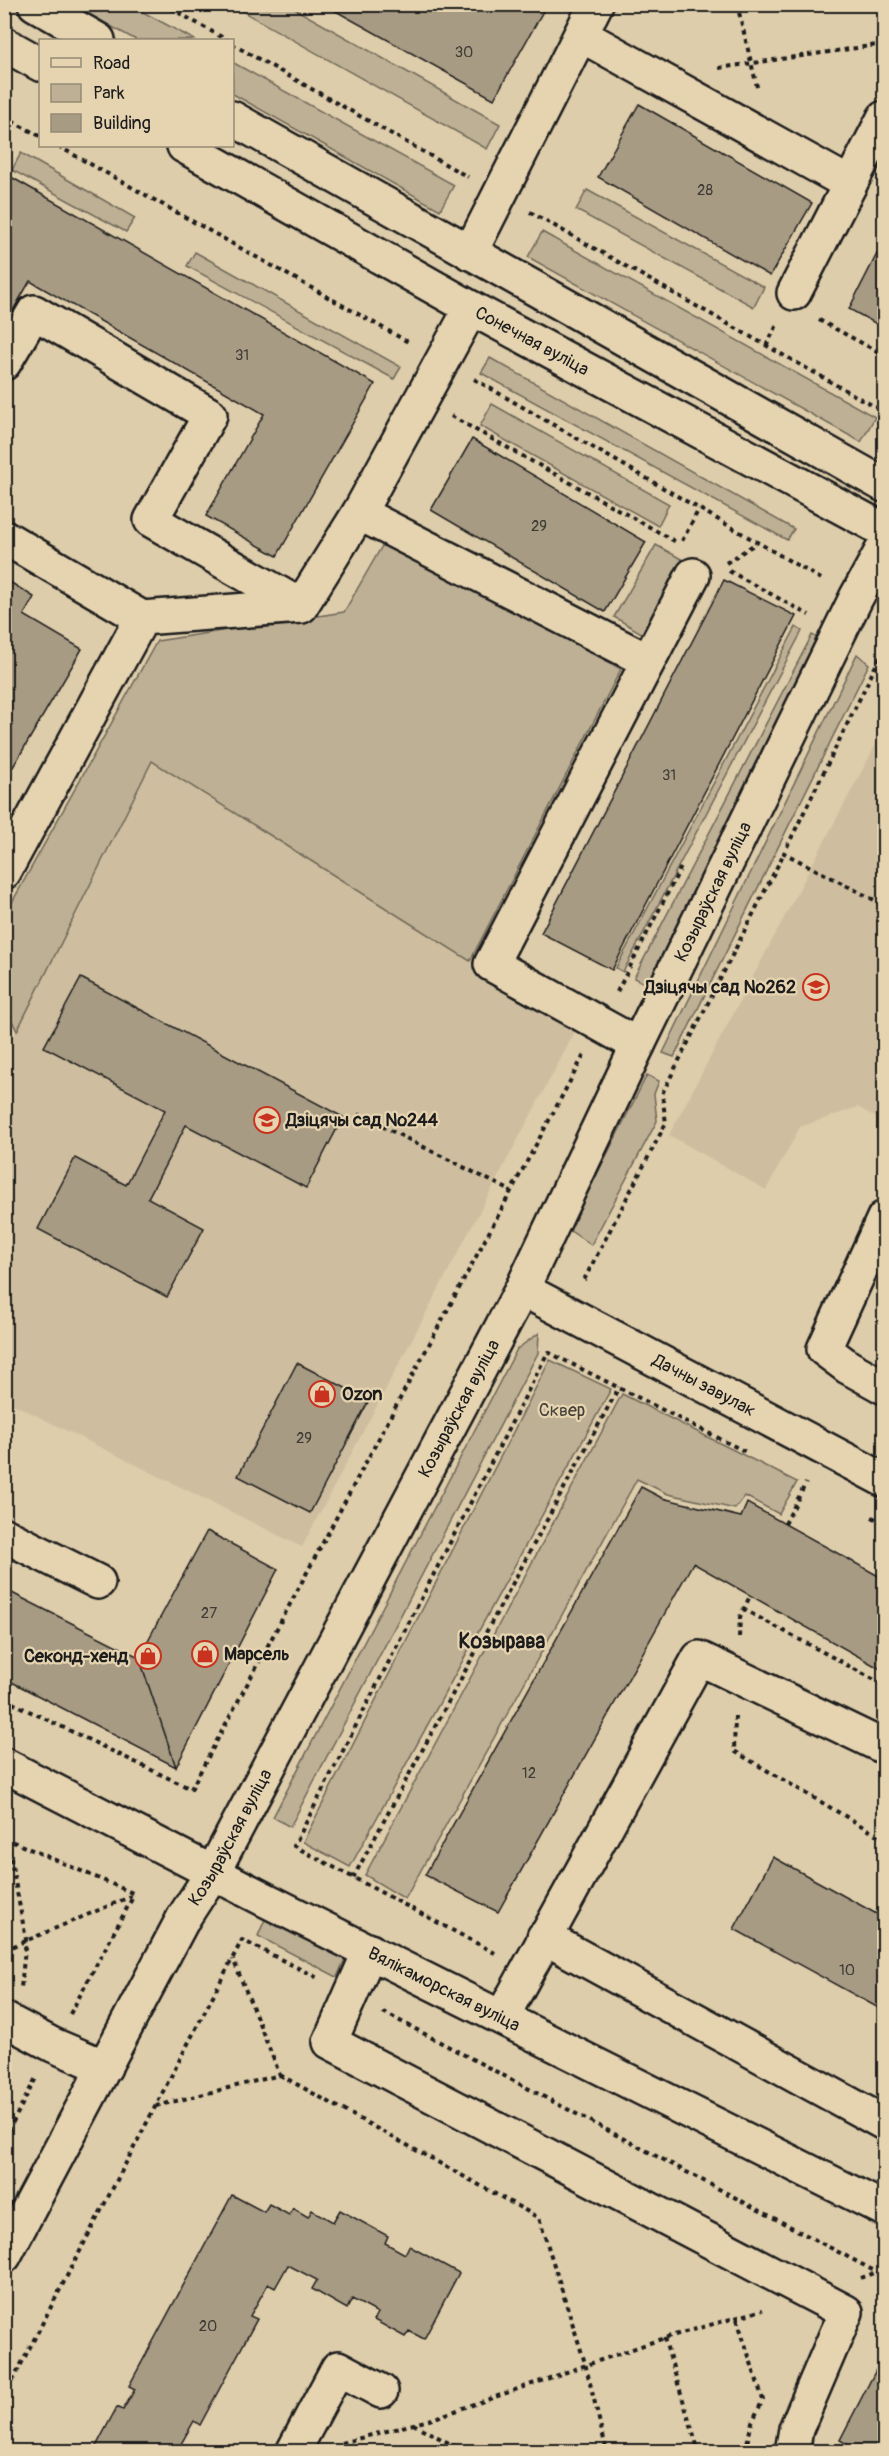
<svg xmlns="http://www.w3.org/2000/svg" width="889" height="2456" viewBox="0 0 889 2456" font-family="Pangolin,sans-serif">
	<rect width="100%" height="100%" fill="#decdab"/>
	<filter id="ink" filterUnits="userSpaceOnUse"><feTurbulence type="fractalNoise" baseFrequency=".0167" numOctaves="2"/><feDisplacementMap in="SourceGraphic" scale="12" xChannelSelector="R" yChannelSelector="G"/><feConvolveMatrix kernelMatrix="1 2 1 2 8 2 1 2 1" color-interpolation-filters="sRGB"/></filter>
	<g filter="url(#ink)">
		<path fill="#cebe9f" d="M884 729V1122L858 1107 800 1127 766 1190 669 1135Z
			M152 761 577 1028 302 1547 5 1400 4 1056Z"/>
		<path fill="#beb094" stroke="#6d6658" stroke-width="1.5" d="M72 5H130L195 40H136Z
			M231 5H288L500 124 487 149Z
			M232 62 454 185 440 210 233 94Z
			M21 153 135 218 126 232 12 170Z
			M587 190 764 287 754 307 576 210Z
			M542 232 875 417 861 442 528 257Z
			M195 252 401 367 394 379 187 266Z
			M490 358 794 529 787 540 481 373Z
			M492 404 669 504 658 526 480 426Z
			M386 539 621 669 470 961 152 761 17 1031 5 1006V915L157 641 344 612Z
			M656 545 685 561 643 634 614 617Z
			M796 627 802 631 623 972 616 968Z
			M812 635 829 644 652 987 634 978Z
			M857 654 869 664 674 1057 663 1053Z
			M647 1075 659 1081 654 1094 657 1121 591 1245 569 1230Z
			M539 1333 538 1353 290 1827 273 1817 517 1349Z
			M550 1360 611 1389 350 1867 303 1842Z
			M622 1394 797 1482 779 1514 745 1496 735 1509 668 1494 637 1479 405 1899 365 1875Z
			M266 1917 345 1959 337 1977 258 1936Z"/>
		<path fill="#a89b83" stroke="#1c1c1c" stroke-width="1.5" d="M323 4H547L494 99Z
			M639 104 812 203 770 276 598 177Z
			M4 173 375 384 277 556 206 516 264 414 30 281 4 326Z
			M884 240V328L849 309Z
			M472 439 646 542 605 612 431 510Z
			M5 579 34 597 24 615 82 649 13 767 4 762Z
			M724 580 796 616 612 970 541 933Z
			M81 978 343 1117 306 1188 186 1125 148 1198 204 1228 167 1297 38 1229 75 1158 126 1185 165 1110 44 1047Z
			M297 1363 369 1400 310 1513 238 1476Z
			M641 1487 662 1498 741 1517 747 1503 884 1579V1671L693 1563 498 1912 425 1875Z
			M207 1531 278 1569 176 1767 139 1657Z
			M4 1589 139 1657 176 1767 4 1678Z
			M773 1857 884 1918V2011L734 1929Z
			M232 2195 264 2212 269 2204 289 2215 293 2208 308 2217 312 2210 333 2222 340 2210 388 2236 385 2243 405 2254 409 2246 459 2273 424 2339 409 2331 405 2337 374 2320 378 2313 352 2299 347 2309 312 2289 317 2280 288 2265 275 2288 268 2284 250 2316 257 2319 200 2425 194 2421 181 2444 188 2447 186 2452H93L117 2407 123 2410 135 2389 129 2386Z
			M879 2364 884 2367V2452H861L840 2440Z"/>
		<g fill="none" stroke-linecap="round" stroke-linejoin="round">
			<defs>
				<g id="minor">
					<path d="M35 4 98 40"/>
					<path d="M581 35 850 184"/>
					<path d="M4 44 40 64"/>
					<path d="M232 118 884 485"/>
					<path id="s1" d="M184 146 471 308 884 530"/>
					<path d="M470 253 596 4"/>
					<path d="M794 293 884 118"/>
					<path d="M4 363 34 312 210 415 151 520 301 606 359 513 471 308"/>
					<path d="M359 513 648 661"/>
					<path d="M4 537 142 618"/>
					<path d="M4 872 142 618 301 606"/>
					<path d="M638 1045 491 964 693 575"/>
					<path d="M884 1218 824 1349 848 1367 884 1387"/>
					<path id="s2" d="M522 1289 884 1480"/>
					<path d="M4 1535 98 1582"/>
					<path id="s3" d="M4 1765 264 1899 884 2209"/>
					<path d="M544 1937 884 2123"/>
					<path d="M370 1951 330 2042 846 2312 796 2429 792 2452"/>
					<path d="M502 2017 699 1658 884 1747"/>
					<path d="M4 2019 53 2045 105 2067"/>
					<path id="s4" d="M4 2256 184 1917 213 1872 522 1289 638 1045 856 598 884 547"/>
					<path d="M293 2452 338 2368 381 2391"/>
				</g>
			</defs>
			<use href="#minor" stroke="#1c1c1c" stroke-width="38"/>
			<path stroke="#1c1c1c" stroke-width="4" stroke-dasharray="4.5 4.5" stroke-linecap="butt" d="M163 4 227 40
				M737 4 758 91
				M232 44 468 177
				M719 68 884 44
				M4 117 40 136
				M58 146 410 343
				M530 212 884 412
				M819 320 884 355
				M766 346 777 325
				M474 379 823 580
				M451 416 678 543
				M682 541 699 509
				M726 563 758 542
				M729 571 809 615
				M884 649 784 853 884 905
				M617 992 682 865
				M358 1114 511 1191
				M584 1280 666 1123 662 1094 784 853
				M872 1517 884 1523
				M785 1524 806 1483
				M743 1609 884 1685
				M739 1637 740 1617 750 1596
				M4 1699 191 1789 584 1055
				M735 1716 734 1751 884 1839
				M4 1838 135 1894
				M7 1840 26 1939 21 1988
				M353 1878 619 1387
				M4 1950 132 1896
				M495 1953 294 1846 548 1352 748 1453
				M383 2012 884 2276
				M70 2014 134 1895
				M280 2075 539 2218 585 2363 607 2452
				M156 2106 280 2075 233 1959
				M4 2139 37 2076
				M861 2278 877 2272
				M737 2319 763 2400 752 2422 745 2452
				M664 2338 699 2452
				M4 2397 242 1940 318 1978
				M413 2424 466 2452
				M341 2443 429 2420 664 2338 763 2310"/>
			<use href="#minor" stroke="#e6d4b1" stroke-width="33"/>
		</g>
	</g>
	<defs>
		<symbol id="school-ring" viewBox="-11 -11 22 22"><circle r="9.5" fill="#e6d4b1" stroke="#c8321e" stroke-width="1.5"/><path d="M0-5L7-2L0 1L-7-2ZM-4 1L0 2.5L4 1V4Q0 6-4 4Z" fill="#c8321e"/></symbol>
		<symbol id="shop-ring" viewBox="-11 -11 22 22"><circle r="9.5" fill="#e6d4b1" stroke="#c8321e" stroke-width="1.5"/><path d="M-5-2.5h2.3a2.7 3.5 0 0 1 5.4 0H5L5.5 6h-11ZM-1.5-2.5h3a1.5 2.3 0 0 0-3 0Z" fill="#c8321e"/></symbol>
	</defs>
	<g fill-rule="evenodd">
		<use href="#school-ring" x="801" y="972" width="30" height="30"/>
		<use href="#school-ring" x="252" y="1105" width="30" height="30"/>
		<use href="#shop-ring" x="307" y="1379" width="30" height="30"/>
		<use href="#shop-ring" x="190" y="1639" width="30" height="30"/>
		<use href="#shop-ring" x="133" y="1641" width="30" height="30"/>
	</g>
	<g text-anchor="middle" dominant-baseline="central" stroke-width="4.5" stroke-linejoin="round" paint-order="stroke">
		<g font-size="15" fill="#3f3c36">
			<text x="464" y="52">30</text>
			<text x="705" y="190">28</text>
			<text x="242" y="355">31</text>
			<text x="539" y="526">29</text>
			<text x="669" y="775">31</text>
			<text x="304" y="1438">29</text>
			<text x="209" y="1613">27</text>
			<text x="529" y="1773">12</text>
			<text x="847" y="1970">10</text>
			<text x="208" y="2326">20</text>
		</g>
		<g font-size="18" fill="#1c1c1c" stroke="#e6d4b1">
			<text stroke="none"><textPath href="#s1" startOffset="399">Сонечная вуліца</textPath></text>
			<text stroke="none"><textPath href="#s4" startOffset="1538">Козыраўская вуліца</textPath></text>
			<text stroke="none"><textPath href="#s2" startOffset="206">Дачны завулак</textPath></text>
			<text stroke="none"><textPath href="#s4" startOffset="962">Козыраўская вуліца</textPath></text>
			<text stroke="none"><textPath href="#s4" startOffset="476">Козыраўская вуліца</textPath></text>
			<text stroke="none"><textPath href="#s3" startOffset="494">Вялікаморская вуліца</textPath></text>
		</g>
		<g font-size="18" font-weight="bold" fill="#1c1c1c" stroke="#e6d4b1" text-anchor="start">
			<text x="796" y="987" text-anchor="end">Дзіцячы сад №262</text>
			<text x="286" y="1120">Дзіцячы сад №244</text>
			<text x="342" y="1394">Ozon</text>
			<text x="224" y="1654">Марсель</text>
			<text x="128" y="1656" text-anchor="end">Секонд-хенд</text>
		</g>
		<g font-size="18" fill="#44413a" stroke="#e6d4b1">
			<text x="562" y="1410">Сквер</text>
		</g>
		<g font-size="21" font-weight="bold" fill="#1c1c1c" stroke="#e6d4b1">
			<text x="502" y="1641">Козырава</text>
		</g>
	</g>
	<rect width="889" height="2456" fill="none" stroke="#e6d4b1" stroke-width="24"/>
	<rect x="12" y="12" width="865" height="2432" fill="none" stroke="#1c1c1c" stroke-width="2" filter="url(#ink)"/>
	<rect x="39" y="39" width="195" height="108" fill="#e6d4b1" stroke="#958a75" stroke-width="1.5"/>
	<rect x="51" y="58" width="30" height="9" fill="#e6d4b1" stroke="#958a75" stroke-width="1.5"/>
	<text x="93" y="69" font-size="18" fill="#1c1c1c">Road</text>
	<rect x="51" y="84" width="30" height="18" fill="#beb094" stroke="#958a75" stroke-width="1.5"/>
	<text x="93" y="99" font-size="18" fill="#1c1c1c">Park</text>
	<rect x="51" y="114" width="30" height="18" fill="#a89b83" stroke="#958a75" stroke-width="1.5"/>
	<text x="93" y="129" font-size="18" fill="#1c1c1c">Building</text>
</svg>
